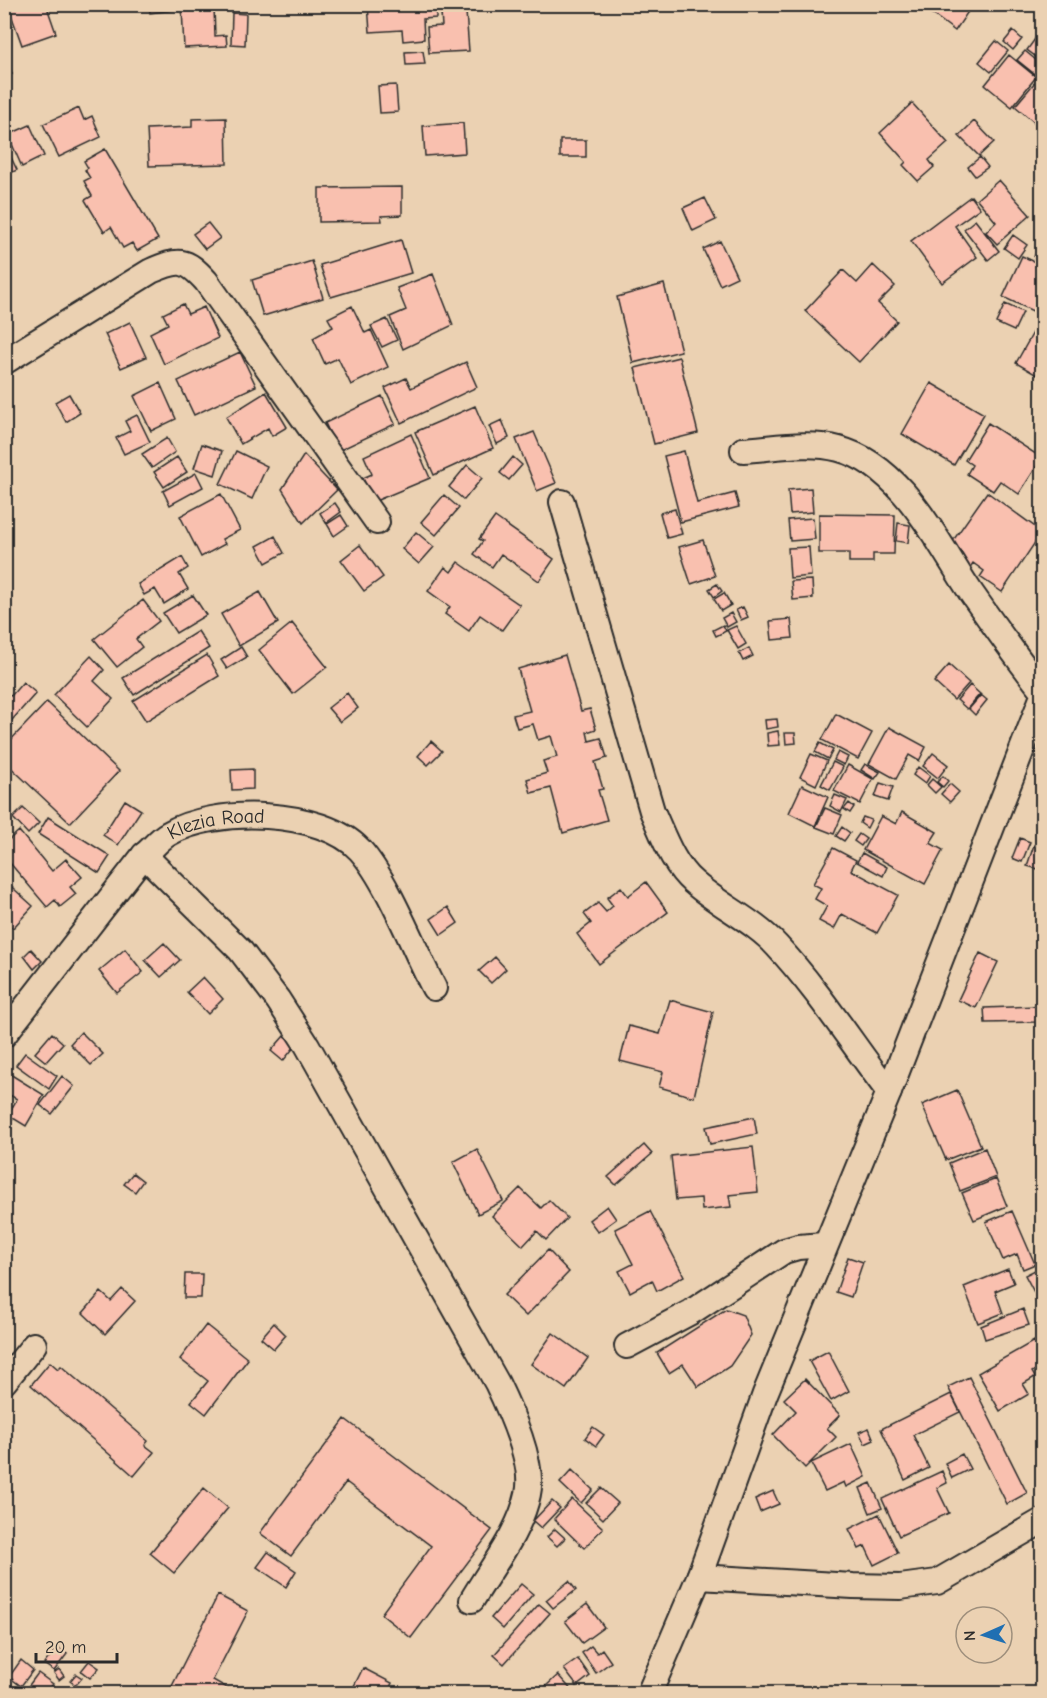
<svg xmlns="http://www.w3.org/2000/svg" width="1047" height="1698" viewBox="0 0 1047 1698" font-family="'Comic Neue',sans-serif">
	<rect width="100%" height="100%" fill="#ebd1b2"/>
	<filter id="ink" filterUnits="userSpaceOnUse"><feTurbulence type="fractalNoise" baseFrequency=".0167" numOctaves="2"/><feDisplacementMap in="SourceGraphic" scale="12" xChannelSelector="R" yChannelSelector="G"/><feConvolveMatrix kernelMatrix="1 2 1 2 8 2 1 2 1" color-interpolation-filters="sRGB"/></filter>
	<g filter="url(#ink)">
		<path fill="#f9c0af" stroke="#2b2b2b" stroke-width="1.5" d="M11 4H49L51 9 48 10 56 33 22 45 8 6Z
			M149 4H174V10L150 13Z
			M368 4H436V18L423 19 424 39 403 41 402 30 370 32Z
			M919 4H981L976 11 971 7 955 31Z
			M214 7 215 36 226 35 227 46 184 48 182 8Z
			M466 12 469 51 429 53 427 27 442 26 441 13Z
			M232 13 246 14 245 45 231 44Z
			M1013 31 1022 39 1013 50 1004 42Z
			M1035 39 1042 47 1035 56 1027 50Z
			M996 41 1008 51 991 72 979 62Z
			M4 49 12 74 4 75Z
			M423 51 425 64 406 65 405 52Z
			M1025 51 1042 65V80L1017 60Z
			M1042 51V63L1037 59Z
			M1009 55 1036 77 1012 107 985 85Z
			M1036 81 1042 86V129L1015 106Z
			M396 85 398 112 380 113 378 86Z
			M912 103 948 143 929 160 934 167 918 181 903 165 906 162 880 133Z
			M79 108 84 120 92 116 101 137 59 157 43 124Z
			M226 118 227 164 149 166 147 129 192 127V119Z
			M974 121 994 142 979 156 959 136Z
			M463 123 465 153 425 156 423 126Z
			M30 125 44 156 22 167 8 135Z
			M560 140H586V157H560Z
			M4 143 17 170 4 176Z
			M105 149 158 239 137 251 132 243 123 248 111 227 104 232 85 200 92 196 84 181 90 178 85 170 88 168 84 161Z
			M980 157 988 167 975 176 968 167Z
			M999 180 1030 215 997 244 986 232 996 222 977 199Z
			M402 187V215L381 216 382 221 319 222V188Z
			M971 196 980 208 955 226 977 257 942 283 911 241Z
			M705 198 716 220 693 231 683 208Z
			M975 220 999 251 988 260 964 229Z
			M208 223 220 238 205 249 193 234Z
			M1013 235 1027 245 1018 258 1004 248Z
			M401 240 411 273 331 297 320 265Z
			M720 241 737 277 720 285 703 249Z
			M1042 241V261L1034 257Z
			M1022 256 1042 265V301L1037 313 1003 297Z
			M312 261 323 298 263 316 252 280Z
			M873 265 895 286 878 303 897 321 859 362 805 311 843 270 857 283Z
			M433 274 453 325 403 349 390 317 406 310 397 288Z
			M664 284 681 351 633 363 617 297Z
			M183 304 188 314 204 307 218 338 164 364 150 333 168 324 163 314Z
			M1005 304 1023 312 1014 331 996 323Z
			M352 306 365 333 371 330 388 367 351 385 338 358 325 364 313 338 333 327 328 318Z
			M387 319 397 340 382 347 371 326Z
			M130 322 146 357 121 368 105 334Z
			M1034 331 1042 336V378L1016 363Z
			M240 352 256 386 194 415 178 381Z
			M679 357 698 433 654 444 635 368Z
			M466 362 477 387 401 423 385 388 406 378 411 388Z
			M160 383 176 419 151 431 134 396Z
			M931 383 984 414 954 465 902 434Z
			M266 392 287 427 272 436 268 428 241 444 226 417Z
			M69 394 80 413 66 422 55 402Z
			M382 396 395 424 338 451 325 423Z
			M475 406 493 448 434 475 415 432Z
			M137 415 150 442 124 454 116 438 130 431 125 421Z
			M502 420 509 438 497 444 489 426Z
			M988 423 1042 458 1019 494 1000 481 993 491 967 474 972 465 965 460Z
			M534 432 556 483 537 491 516 439Z
			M411 434 430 478 373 502 363 478 372 474 364 456Z
			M167 438 175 452 152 468 142 454Z
			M202 444 222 451 215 475 194 468Z
			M236 451 267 466 252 499 220 484Z
			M684 451 697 503 735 493 739 507 681 522 664 456Z
			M304 455 337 490 303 523 282 489Z
			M177 457 187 472 164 487 154 472Z
			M513 457 522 465 509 480 500 473Z
			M467 465 482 478 464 500 449 487Z
			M196 473 203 487 170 505 163 491Z
			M811 488 813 512 790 514 788 490Z
			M987 492 1042 532 1002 592 980 577 984 571 973 563 969 569 945 552Z
			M221 494 240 530 222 539 225 544 201 557 180 516Z
			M444 495 459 508 436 535 421 522Z
			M335 503 341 512 326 523 320 513Z
			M675 509 682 534 667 538 660 513Z
			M819 514 895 515 894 554H873V562H849V553H819Z
			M341 515 348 526 334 536 327 524Z
			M495 517 554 559 539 581 501 554 492 567 474 554 483 541 479 539Z
			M813 518 815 539 790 541 788 520Z
			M898 523 910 525 908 543 896 541Z
			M416 532 434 547 419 564 402 549Z
			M275 536 284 553 266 563 257 546Z
			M703 540 715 576 691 584 679 547Z
			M360 545 383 577 364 591 341 560Z
			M809 547 811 576 790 578 788 548Z
			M182 557 188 568 179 574 188 589 164 604 155 589 144 595 138 584Z
			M458 562 520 605 502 630 480 615 469 631 445 614 450 607 428 591 445 567 451 572Z
			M812 580 813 598 793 600 791 581Z
			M717 584 722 591 714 597 709 589Z
			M260 592 278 623 239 646 221 614Z
			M724 593 731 605 721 611 714 599Z
			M193 595 206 615 176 633 163 613Z
			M143 600 159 621 136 639 142 647 117 667 94 639Z
			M743 607 748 617 741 620 736 610Z
			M731 613 736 622 727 627 722 618Z
			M791 619 793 638 772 640 770 621Z
			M292 623 327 667 293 694 259 650Z
			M723 625 726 631 716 636 713 630Z
			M736 626 746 644 738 649 727 630Z
			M198 631 209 648 134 695 123 678Z
			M241 647 247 657 227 669 221 660Z
			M749 648 753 656 743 661 739 653Z
			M207 655 219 676 146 721 133 701Z
			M565 655 581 711 590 709 596 729 587 732 589 741 601 738 607 758 595 762 603 789 598 790 607 820 563 833 551 788 531 793 527 779 547 773 543 761 557 757 551 736 538 740 533 724 517 728 513 715 530 711 518 669Z
			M91 656 104 670 94 681 113 699 87 727 54 695Z
			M949 665 969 683 954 700 934 682Z
			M23 682 36 693 4 729V690L11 696Z
			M970 685 980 694 967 709 957 700Z
			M347 693 358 708 340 722 328 708Z
			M981 695 987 700 975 715 969 709Z
			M47 702 119 771 70 823 4 761V747Z
			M836 714 872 733 858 759 822 740Z
			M777 719 778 727 766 729 765 720Z
			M889 727 926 747 919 761 909 755 896 779 869 764Z
			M778 731 780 745 768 746 767 733Z
			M785 733H795L796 743 786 744Z
			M431 741 442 751 428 765 418 756Z
			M820 743 833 750 828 759 815 752Z
			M838 752 848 757 844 765 834 760Z
			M933 753 948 765 938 778 923 766Z
			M811 754 827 761 816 785 800 777Z
			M833 762 843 767 830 790 821 785Z
			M865 764 880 772 875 779 861 770Z
			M848 765 873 779 860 804 834 791Z
			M918 767 930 776 925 784 913 775Z
			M253 769V789L232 790 231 770Z
			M943 776 948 781 943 787 937 782Z
			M932 779 941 787 935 793 927 785Z
			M880 783 893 787 888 801 875 797Z
			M950 784 959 792 950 802 941 794Z
			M802 785 828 797 815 826 789 813Z
			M835 795 847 800 841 812 830 806Z
			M125 800 141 810 118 845 103 835Z
			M849 803 854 807 850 813 844 809Z
			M23 808 39 823 28 834 13 818Z
			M825 808 842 815 834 834 816 827Z
			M902 812 937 832 930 843 943 850 925 884 863 850 881 816 896 824Z
			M48 817 110 856 99 873 38 834Z
			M863 817 871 820 867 828 860 823Z
			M842 827 850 833 844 841 836 836Z
			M19 831 52 871 66 859 82 877 70 887 76 894 60 907 55 900 47 907 4 856V844Z
			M859 834 866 839 861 846 854 841Z
			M1020 838 1030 842 1022 862 1012 858Z
			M1034 845 1042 848 1038 869 1027 866Z
			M833 848 856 860 851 870 898 895 877 933 842 914 834 929 819 921 827 906 815 899 821 888 813 884Z
			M862 853 887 867 883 876 857 862Z
			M4 880 33 906 13 928 4 922Z
			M646 882 668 912 599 964 577 934 591 923 584 914 598 903 606 912 613 906 607 898 621 887 628 896Z
			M448 907 458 923 441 935 431 919Z
			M164 943 180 960 161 977 145 960Z
			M31 949 42 961 34 969 24 956Z
			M125 949 143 972 117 993 99 971Z
			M980 953 998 962 976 1008 958 1000Z
			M495 957 506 969 491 983 479 971Z
			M203 977 223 999 208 1014 187 992Z
			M670 1000 713 1012 694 1097 659 1087 663 1072 620 1061 629 1026 660 1034Z
			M1038 1006V1022L985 1023 984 1008Z
			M81 1032 103 1054 91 1065 70 1044Z
			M52 1033 63 1043 46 1062 35 1053Z
			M284 1036 296 1045 283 1061 271 1051Z
			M25 1053 57 1076 49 1089 16 1065Z
			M5 1071 44 1095 26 1126 8 1115 17 1099 4 1092Z
			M62 1076 74 1086 52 1114 40 1105Z
			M957 1090 981 1146 946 1160 922 1105Z
			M754 1117 757 1134 710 1144 706 1127Z
			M644 1145 652 1154 616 1185 608 1177Z
			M753 1147 758 1192 729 1195 731 1207 702 1210 701 1198 676 1200 671 1156Z
			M985 1148 996 1177 960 1191 949 1163Z
			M477 1149 503 1201 478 1214 453 1162Z
			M133 1173 143 1181 135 1192 124 1184Z
			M996 1179 1007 1206 974 1220 962 1193Z
			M520 1188 541 1208 549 1200 567 1218 546 1240 537 1231 523 1246 492 1216Z
			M607 1206 616 1219 598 1232 589 1220Z
			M650 1211 684 1276 657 1291 652 1280 630 1292 619 1271 633 1264 615 1229Z
			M1012 1211 1035 1264 1023 1269 1017 1254 1003 1260 986 1222Z
			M548 1250 569 1272 526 1316 504 1295Z
			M848 1257 863 1262 851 1297 836 1292Z
			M1039 1268 1042 1274V1292L1036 1296 1025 1275Z
			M1008 1269 1014 1283 995 1291 1003 1313 978 1323 964 1287Z
			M185 1274H202L201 1298H184Z
			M122 1289 135 1301 105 1334 83 1313 101 1292 111 1301Z
			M1042 1296V1318L1035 1300Z
			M726 1309 743 1315 751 1335 730 1366 698 1387 683 1364 669 1373 657 1353Z
			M1023 1309 1029 1325 985 1339 981 1326Z
			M274 1323 286 1335 274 1349 261 1338Z
			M206 1325 248 1359 206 1414 191 1402 208 1381 180 1359Z
			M553 1333 588 1358 566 1389 531 1364Z
			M1034 1341 1042 1355V1366L1032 1372 1035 1377 1023 1384 1029 1394 1000 1411 978 1373Z
			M828 1351 849 1391 831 1401 809 1361Z
			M50 1362 58 1369 61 1366 148 1441 145 1445 154 1452 134 1476 31 1385Z
			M969 1377 1027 1493 1007 1504 948 1387Z
			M805 1379 840 1415 827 1428 836 1437 805 1468 773 1435 796 1411 784 1399Z
			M951 1394 960 1412 913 1435 929 1468 905 1480 881 1429Z
			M345 1419 492 1530 411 1638 381 1614 431 1546 346 1482 291 1556 260 1533Z
			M593 1427 604 1435 596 1446 585 1438Z
			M869 1428 874 1440 865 1444 859 1432Z
			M851 1444 866 1477 846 1487 844 1482 825 1491 811 1463Z
			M962 1454 970 1469 952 1478 945 1463Z
			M572 1470 593 1490 581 1503 560 1483Z
			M942 1471 947 1483 937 1488 949 1513 899 1536 882 1499Z
			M871 1483 882 1508 870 1513 860 1488Z
			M204 1488 228 1508 174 1573 150 1553Z
			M601 1488 618 1503 603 1519 586 1503Z
			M773 1491 779 1504 760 1512 755 1499Z
			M572 1499 603 1528 584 1548 554 1519Z
			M552 1501 560 1508 541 1528 533 1521Z
			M879 1514 898 1553 874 1565 865 1546 859 1549 849 1529Z
			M555 1529 565 1538 557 1546 547 1537Z
			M268 1552 296 1571 286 1587 257 1567Z
			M569 1581 576 1590 553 1608 546 1600Z
			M521 1584 533 1594 503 1629 491 1618Z
			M218 1595 248 1611 213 1680 238 1694H168Z
			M539 1604 550 1613 504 1664 494 1655Z
			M587 1604 604 1627 582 1643 565 1621Z
			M591 1646 597 1653 602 1649 611 1662 596 1673 582 1653Z
			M57 1647 67 1654 54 1671 44 1664Z
			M578 1659 590 1676 577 1686 564 1669Z
			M21 1660 33 1670 21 1686 9 1677Z
			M89 1661 99 1668 90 1678 81 1671Z
			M363 1668 392 1683 387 1694H350Z
			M59 1669 64 1676 59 1680 54 1673Z
			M38 1673 53 1684 46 1694H34L27 1688Z
			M76 1674 82 1678 76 1685 70 1681Z
			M558 1675 575 1694H551L545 1687Z
			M4 1683 19 1694H4Z"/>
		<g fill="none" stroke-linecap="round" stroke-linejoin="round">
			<defs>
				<g id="minor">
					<path d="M4 362 151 271C179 259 185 258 206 281L377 522"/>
					<path d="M743 450C774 448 809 441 839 449 903 466 938 544 972 594 995 627 1018 659 1042 690"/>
					<path d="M562 502 652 811C663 835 673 865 693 882 720 906 753 920 777 946 819 991 852 1044 889 1092"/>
					<path d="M144 855 240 950 278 1000 307 1045 497 1383C510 1410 535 1464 528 1494 520 1532 492 1566 472 1600"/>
					<path id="s1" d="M4 1035 144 855C152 849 159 839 168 834 214 806 322 809 360 850 388 881 414 950 434 988"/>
					<path d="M627 1346 691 1312 784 1251 798 1247 824 1245"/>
					<path d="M4 1382 34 1345"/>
					<path d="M699 1577 853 1586 900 1587 937 1582 1042 1521"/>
					<path d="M649 1694 699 1577 765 1394 889 1092 1042 698"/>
				</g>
			</defs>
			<use href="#minor" stroke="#2b2b2b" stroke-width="28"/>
			<use href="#minor" stroke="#ebd1b2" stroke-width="24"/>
		</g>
	</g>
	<g text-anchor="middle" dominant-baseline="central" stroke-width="4.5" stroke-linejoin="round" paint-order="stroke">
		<g font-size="20" fill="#2b2b2b" stroke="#ebd1b2">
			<text stroke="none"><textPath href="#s1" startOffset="310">Klezia Road</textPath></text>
		</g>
	</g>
	<rect width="1047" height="1698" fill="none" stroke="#ebd1b2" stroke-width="24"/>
	<rect x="12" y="12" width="1023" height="1674" fill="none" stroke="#2b2b2b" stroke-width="2" filter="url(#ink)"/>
	<g transform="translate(984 1635) rotate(267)"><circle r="28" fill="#ebd1b2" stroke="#9e8f7c" stroke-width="1.5"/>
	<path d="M0-4.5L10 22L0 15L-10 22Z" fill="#1f6fb2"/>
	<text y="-9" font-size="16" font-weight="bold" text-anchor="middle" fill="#2b2b2b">N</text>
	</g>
	<path d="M36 1653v9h81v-9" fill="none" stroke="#2b2b2b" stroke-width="3"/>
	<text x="45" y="1653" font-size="18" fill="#2b2b2b" stroke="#ebd1b2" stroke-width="4.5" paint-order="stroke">20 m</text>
</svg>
